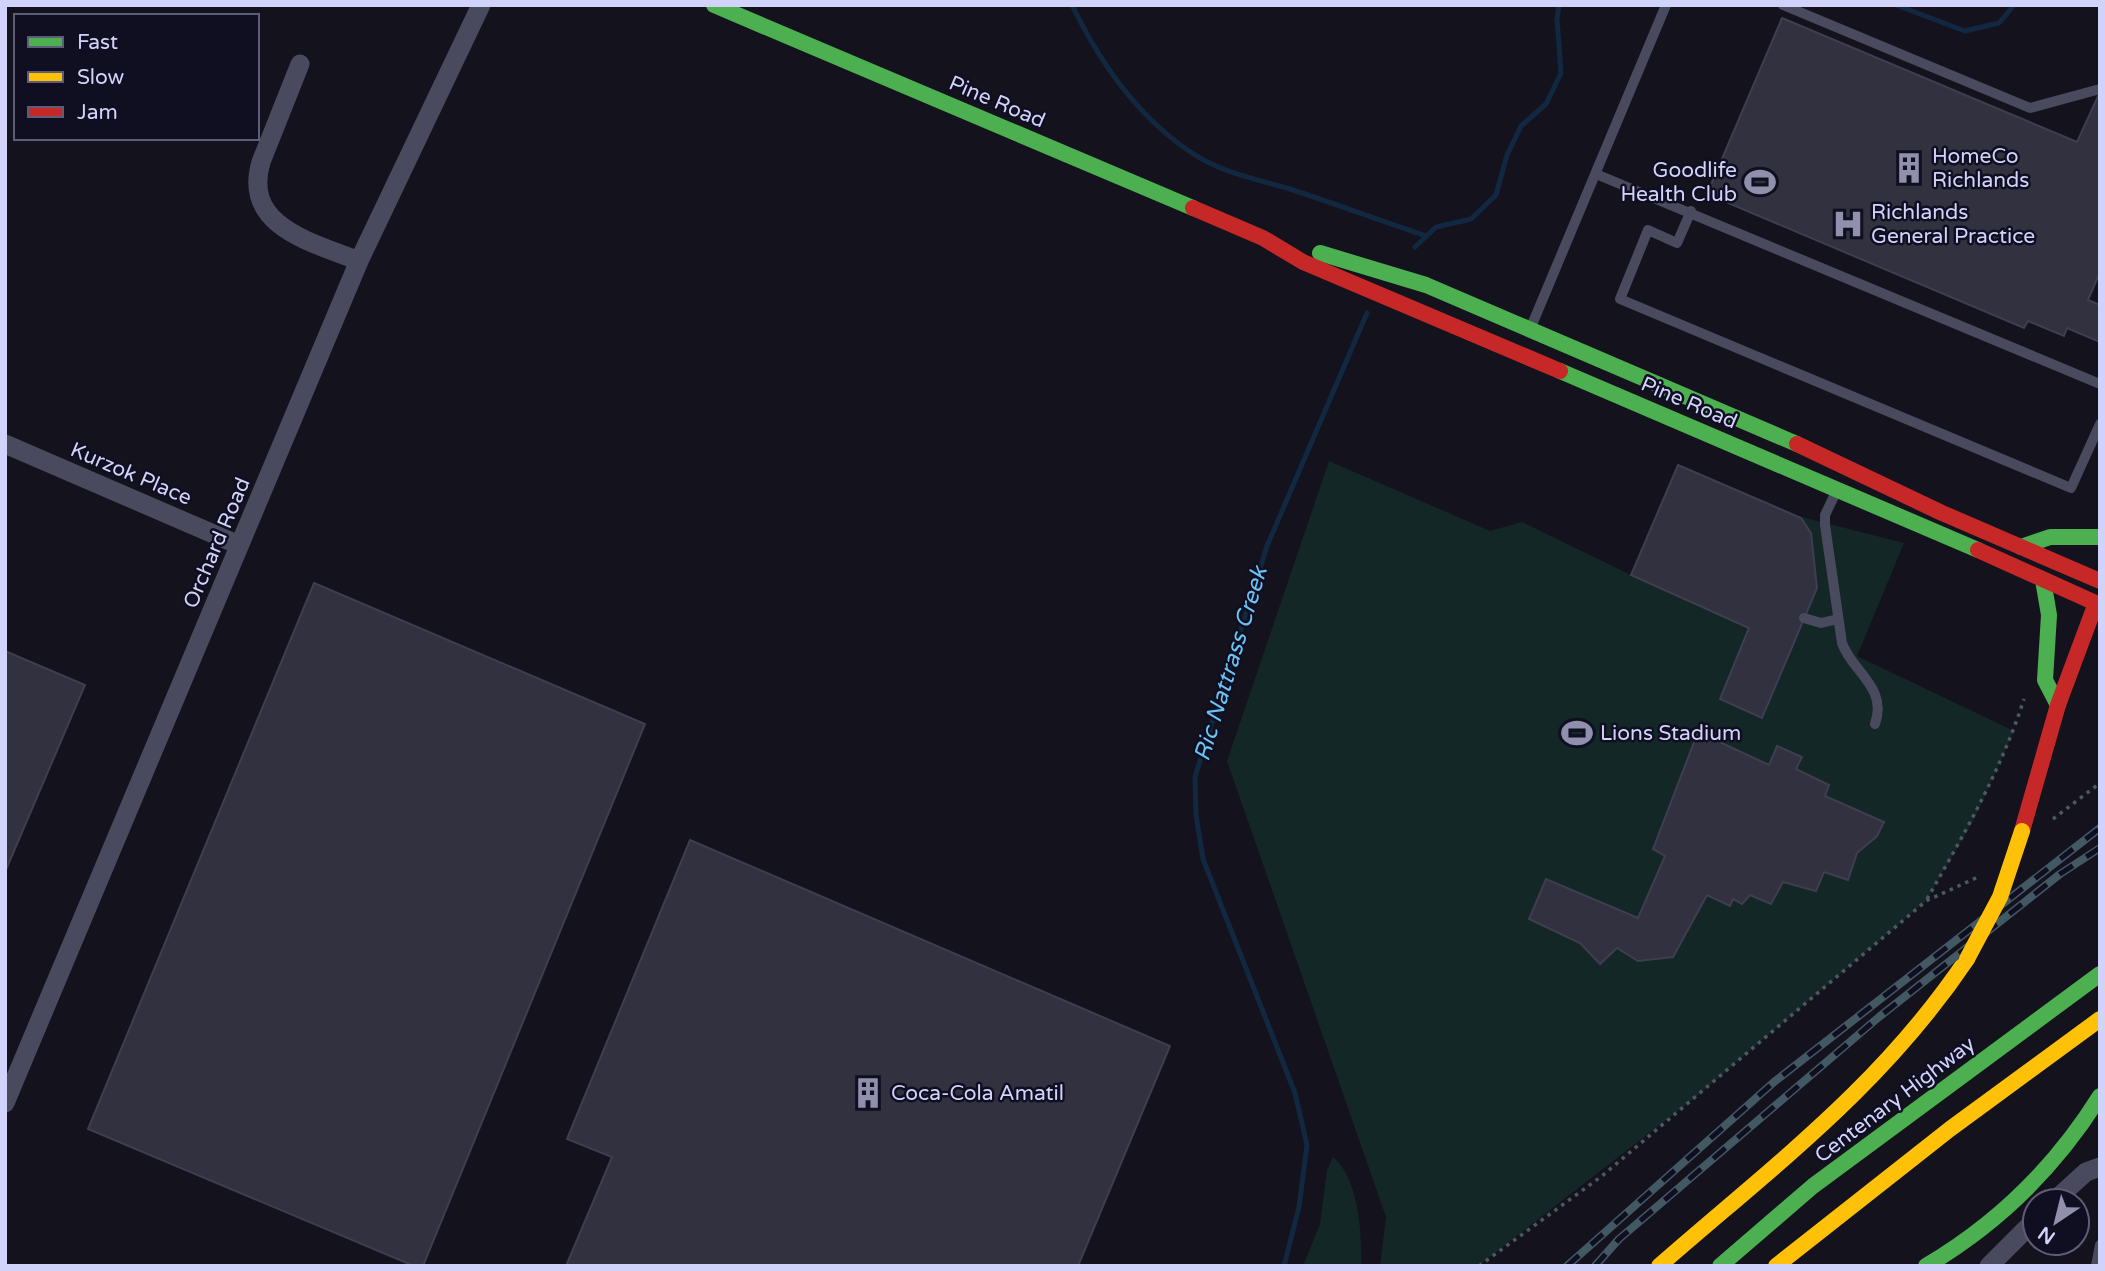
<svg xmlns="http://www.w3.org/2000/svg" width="2105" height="1271" viewBox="0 0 2105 1271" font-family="'Varela Round',sans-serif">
	<rect width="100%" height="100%" fill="#14131d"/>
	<path fill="#132726" d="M1329 461 1490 531 1522 522 1631 575 1678 465 1802 517 1904 543 1857 656 2014 731 1975 818 1926 901 1697 1096 1478 1266H1380L1386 1217 1227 761Z
		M1333 1157C1359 1179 1362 1233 1361 1266H1303L1320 1224 1327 1170Z"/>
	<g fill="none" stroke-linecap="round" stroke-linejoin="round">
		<path stroke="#112840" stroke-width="5" d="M1072 5C1101 65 1142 123 1200 158 1228 174 1260 180 1290 189 1336 204 1381 221 1426 236
			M1896 5 1965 31 1999 23 2014 5
			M1415 247 1436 227 1471 219 1496 195 1507 155 1521 126 1546 104 1561 73 1557 19 1559 5
			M1284 1266 1299 1207 1307 1145 1295 1093 1203 859 1196 815 1195 777 1267 546 1367 313"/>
	</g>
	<path fill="#32313f" stroke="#3f3e50" stroke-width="2" d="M1782 18 2077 142 2100 92V272L2088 300 2100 305V342L2067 328 2064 336 2028 321 2024 328 1707 194Z
		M1678 465 1801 518 1811 533 1817 588 1762 718 1720 699 1749 628 1631 575Z
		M314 583 645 724 423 1266H414L88 1129Z
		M5 651 85 685 5 872Z
		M1698 732 1769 765 1777 746 1802 757 1796 769 1829 785 1825 796 1884 822 1877 836 1857 853 1848 880 1824 872 1816 891 1783 882 1771 904 1750 895 1742 904 1733 899 1730 906 1707 895 1673 957 1638 961 1617 948 1600 964 1580 943 1529 919 1546 879 1638 918 1665 856 1653 849Z
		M690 840 1170 1046 1078 1266H566L612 1157 567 1139Z"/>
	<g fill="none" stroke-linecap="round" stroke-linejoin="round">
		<path stroke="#4a5962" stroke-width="3.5" stroke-dasharray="3.5 5" stroke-linecap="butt" d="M2053 819 2100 783
			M1927 899C1964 834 2001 771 2024 699
			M1479 1266 1602 1176 1926 901 1978 877"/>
		<path stroke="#494a5d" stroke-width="10" d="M1783 5 2030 108 2100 89
			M1596 174 2100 384
			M1691 211 1677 243 1648 230 1620 299 2071 488 2100 424
			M1531 327 1666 5
			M1836 492 1825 515V525L1842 643C1852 672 1888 687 1875 724
			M1804 618 1821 623 1838 619
			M2096 1266 2100 1245"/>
		<path stroke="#494a5d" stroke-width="19" d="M300 64 261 162C242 227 312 242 359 261
			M5 444 239 545
			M5 1103 359 261 481 5
			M2054 1201 2086 1172 2100 1167
			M1989 1266 2035 1220"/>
		<path stroke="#4caf50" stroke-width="16" d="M714 5 1193 208
			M1320 253 1426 285 1797 444
			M1560 371 1978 550
			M2021 547 2050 537H2100
			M2043 580 2049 615 2045 680 2058 705
			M1720 1266 1813 1186 2100 974
			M1926 1266C1999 1223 2055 1168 2100 1096"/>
		<path stroke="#ffc107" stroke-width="16" d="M1659 1266C1773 1166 1881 1087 1967 959
			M1776 1266 1950 1129 2100 1019"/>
		<path stroke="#c62828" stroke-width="16" d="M1193 208 1263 238 1303 262 1560 371
			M1797 444 1942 513 2100 581
			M1978 550 2100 605
			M2022 831 2058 705 2096 603"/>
		<defs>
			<path id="rail" d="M1567 1266 1774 1082 2100 828
				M1595 1266 1619 1239 1879 1017 2060 874 2100 848"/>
		</defs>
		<use href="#rail" stroke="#425963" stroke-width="8"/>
		<use href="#rail" stroke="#100f21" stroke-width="5" stroke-dasharray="16" stroke-linecap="butt"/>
		<path stroke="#ffc107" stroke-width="16" d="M1967 959 2000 897 2022 831"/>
	</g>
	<defs>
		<symbol id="building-bare" viewBox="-9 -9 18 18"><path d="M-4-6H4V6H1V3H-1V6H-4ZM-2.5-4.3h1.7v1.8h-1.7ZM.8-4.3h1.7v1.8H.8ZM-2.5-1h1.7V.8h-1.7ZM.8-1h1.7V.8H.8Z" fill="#9090ad" stroke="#100f21" stroke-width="2.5" paint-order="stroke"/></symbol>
		<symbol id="stadium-bare" viewBox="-9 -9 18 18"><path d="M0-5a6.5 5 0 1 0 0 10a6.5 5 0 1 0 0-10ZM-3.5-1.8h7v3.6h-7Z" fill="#9090ad" stroke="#100f21" stroke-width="2.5" paint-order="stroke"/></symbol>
		<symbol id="hospital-bare" viewBox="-9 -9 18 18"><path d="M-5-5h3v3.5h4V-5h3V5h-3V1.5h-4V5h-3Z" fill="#9090ad" stroke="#100f21" stroke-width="2.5" paint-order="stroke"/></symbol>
	</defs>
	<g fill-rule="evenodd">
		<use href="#building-bare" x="1887" y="146" width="44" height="44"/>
		<use href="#stadium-bare" x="1738" y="160" width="44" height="44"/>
		<use href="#hospital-bare" x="1826" y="202" width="44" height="44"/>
		<use href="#stadium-bare" x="1555" y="711" width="44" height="44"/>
		<use href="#building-bare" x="846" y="1071" width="44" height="44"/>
	</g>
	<g text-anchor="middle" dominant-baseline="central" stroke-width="5" stroke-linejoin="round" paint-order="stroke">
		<g font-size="21" fill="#d2d3fb" stroke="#100f21">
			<text transform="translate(997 102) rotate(23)">Pine Road</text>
			<text transform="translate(1689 403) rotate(23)">Pine Road</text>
			<text transform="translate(131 474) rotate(23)">Kurzok Place</text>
			<text transform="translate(217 543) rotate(-67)">Orchard Road</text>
			<text transform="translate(1895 1100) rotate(-37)">Centenary Highway</text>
		</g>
		<g font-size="21" fill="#d2d3fb" stroke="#100f21" text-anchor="start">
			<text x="1932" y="156">HomeCo<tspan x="1932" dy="24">Richlands</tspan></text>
			<text x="1737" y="170" text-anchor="end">Goodlife<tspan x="1737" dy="24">Health Club</tspan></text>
			<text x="1871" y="212">Richlands<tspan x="1871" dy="24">General Practice</tspan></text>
			<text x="1600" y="733">Lions Stadium</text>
			<text x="891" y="1093">Coca-Cola Amatil</text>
		</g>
		<g font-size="23" font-style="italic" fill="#69c3f3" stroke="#100f21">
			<text transform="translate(1231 664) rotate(-73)">Ric Nattrass Creek</text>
		</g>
	</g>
	<rect width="2105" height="1271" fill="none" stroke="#d2d3fb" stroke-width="14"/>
	<rect x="14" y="14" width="245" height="126" fill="#100f21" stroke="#5e5d78" stroke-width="2"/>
	<rect x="28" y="37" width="35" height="10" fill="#4caf50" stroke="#5e5d78" stroke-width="2"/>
	<text x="77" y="49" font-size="21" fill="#d2d3fb">Fast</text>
	<rect x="28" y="72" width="35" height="10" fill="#ffc107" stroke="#5e5d78" stroke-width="2"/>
	<text x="77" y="84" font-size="21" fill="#d2d3fb">Slow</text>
	<rect x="28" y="107" width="35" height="10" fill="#c62828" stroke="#5e5d78" stroke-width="2"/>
	<text x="77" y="119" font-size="21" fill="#d2d3fb">Jam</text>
	<g transform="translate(2056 1222) rotate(215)"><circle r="33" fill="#100f21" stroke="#5e5d78" stroke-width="2"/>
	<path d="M0-5L12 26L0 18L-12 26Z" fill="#9090ad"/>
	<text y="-10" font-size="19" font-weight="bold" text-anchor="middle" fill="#d2d3fb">N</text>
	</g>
</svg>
